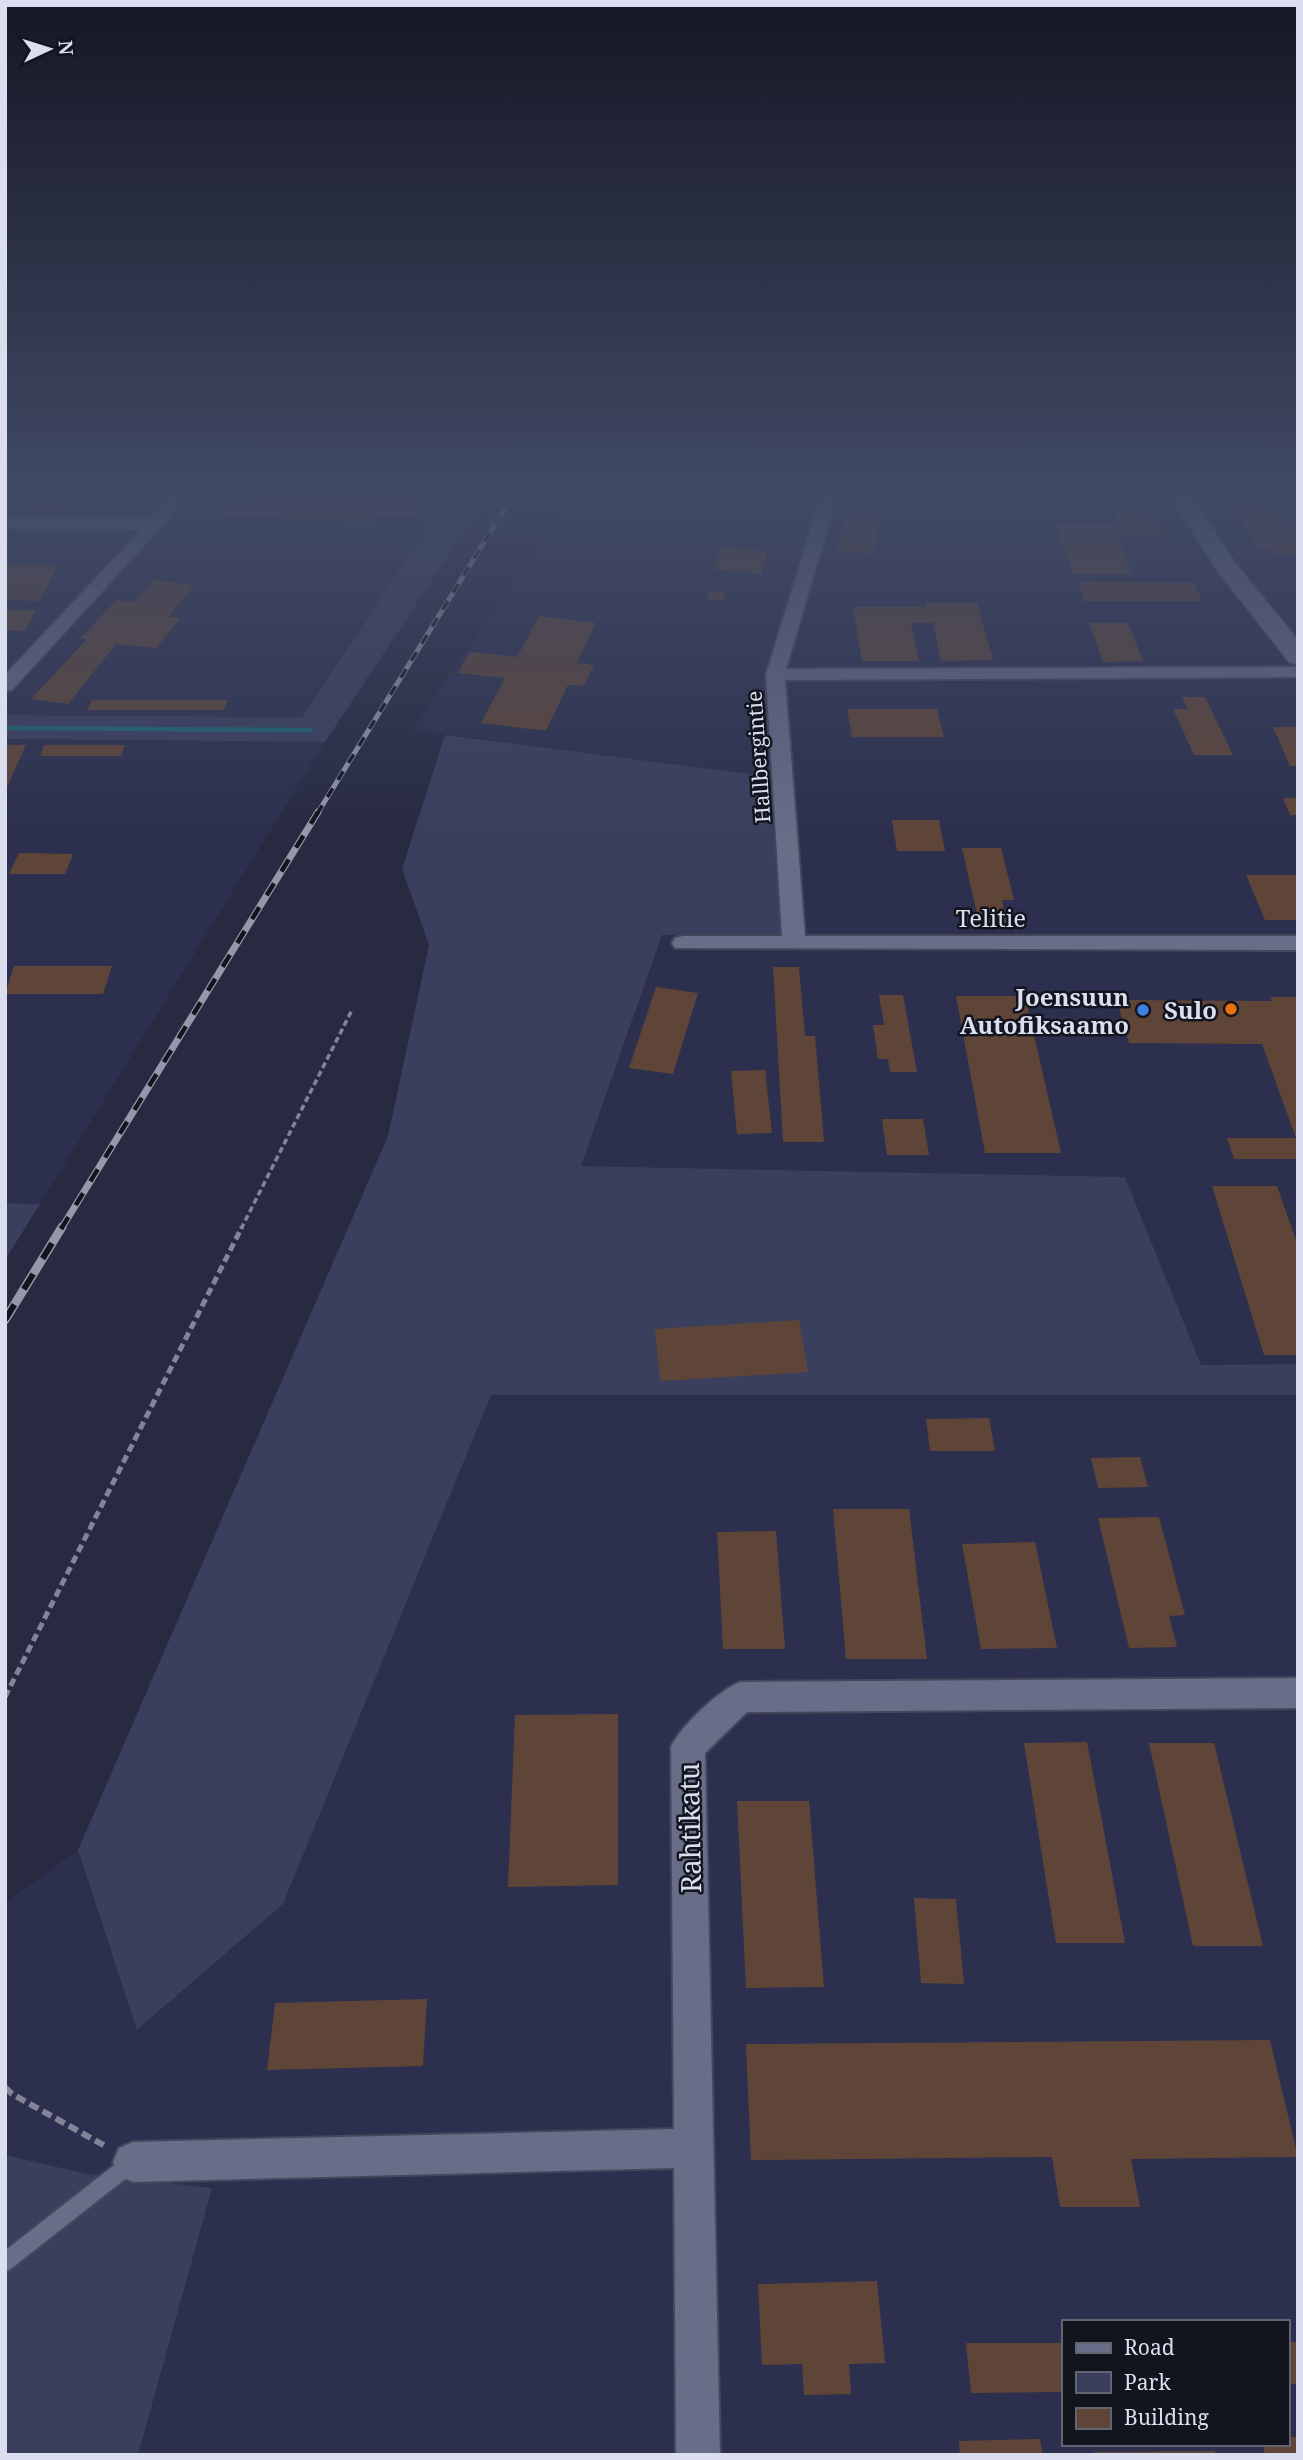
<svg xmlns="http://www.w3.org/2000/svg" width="1303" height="2460" viewBox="0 0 1303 2460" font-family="'Noto Serif',serif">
	<rect width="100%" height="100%" fill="#272a41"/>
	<path fill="#2c304e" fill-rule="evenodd" d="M5 492H451L302 717 5 715Z
		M575 492H1298V1364L1201 1365 1125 1177 581 1166 662 935 767 776 412 730Z
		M5 739 325 742 40 1204 5 1203Z
		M491 1395H1298V2455H5V1903L78 1850 137 2030 283 1904ZM1063 2322H1287V2444H1063Z"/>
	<path fill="#3a3f5e" d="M451 492H490L325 742 5 739V715L302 717Z
		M445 735 767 776 785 934 662 935 581 1166 1125 1177 1201 1365 1298 1364V1395H491L283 1904 137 2030 78 1850 388 1136 429 945 402 869Z
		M5 1203 40 1204 5 1260Z
		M5 2155 87 2174 212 2188 138 2455H5Z"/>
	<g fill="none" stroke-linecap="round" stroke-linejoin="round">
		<path stroke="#206575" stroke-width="4.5" d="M5 728 311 730"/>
	</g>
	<path fill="#5f4538" d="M31 492H72L63 510H31L38 497H28Z
		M121 492H148L143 502 116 503Z
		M228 492H421L416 515H374L373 521 283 520 285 515H219Z
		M1265 499 1272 509H1278L1298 538V554L1272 555 1268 549 1260 550 1228 500Z
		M1113 509H1141L1147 523H1156L1162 537H1118L1133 574H1073L1055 524H1119Z
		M846 515 881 518 873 554 836 551Z
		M722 547 768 551 761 574 714 569Z
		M5 565H58L40 601 5 600Z
		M154 580 195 585 168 617 181 618 156 648 116 644 68 704 31 699 87 639H80L116 600 134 602Z
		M1078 582 1194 583 1202 601H1084Z
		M709 591 725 593 723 601 706 599Z
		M926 603H977L993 660 941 661 933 623H911L919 661H862L853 607H927Z
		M5 610H36L25 631 5 630Z
		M539 616 596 623 577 663 594 665 584 686 568 685 546 731 481 723 505 678 458 673 470 652 517 657Z
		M1089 623H1128L1143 661 1103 662Z
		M1182 697H1205L1233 755H1194L1173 709H1188Z
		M92 700H228L224 710H87Z
		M847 709H937L944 737H852Z
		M1273 727H1298V766H1290Z
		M5 745H26L5 791Z
		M44 745H125L121 756H40Z
		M1283 798H1298V815H1290Z
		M892 820H939L945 851H897Z
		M962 848H1001L1014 900H1002L1007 923H979Z
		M19 853 73 854 65 874H9Z
		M1246 875H1298V920H1265Z
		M14 966H112L103 994H5Z
		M773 967H799L805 1036H815L824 1142H783Z
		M656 987 698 993 673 1074 629 1068Z
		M879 995H903L917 1072H890L888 1059H878L873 1025H884Z
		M956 996H1025L1061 1153H985Z
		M1270 997H1298V1159H1234L1227 1138H1296L1262 1044 1129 1043 1117 1000 1272 1001Z
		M765 1070 772 1133 737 1134 731 1071Z
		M882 1119H923L929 1155H887Z
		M1212 1186H1277L1298 1246V1355H1264Z
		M799 1320 808 1372 660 1381 655 1329Z
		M989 1418 995 1451H930L926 1419Z
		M1140 1457 1148 1487 1098 1488 1091 1458Z
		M833 1509H909L927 1659H846Z
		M1159 1517 1185 1615 1169 1616 1177 1647 1129 1648 1098 1518Z
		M776 1531 785 1649H723L717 1532Z
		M1035 1542 1057 1648 981 1649 962 1544Z
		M618 1714V1885L508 1887 515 1715Z
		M1087 1742 1125 1943H1056L1024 1743Z
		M1149 1743H1214L1263 1946H1193Z
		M737 1801H809L824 1987 746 1988Z
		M914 1898 956 1899 964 1984 921 1983Z
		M427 1999 423 2066 267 2070 275 2003Z
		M1270 2040 1298 2157 1131 2159 1140 2207H1060L1052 2157 751 2160 746 2044Z
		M877 2281 885 2363 849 2364 851 2394 804 2395 802 2364 762 2365 758 2284Z
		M1287 2342H1298V2384H1287Z
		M966 2343H1063V2392L971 2393Z
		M1287 2437H1298V2455H1265L1263 2444H1287Z
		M1040 2439 1043 2455H960L959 2441Z
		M1215 2451 1216 2455H1094V2452Z"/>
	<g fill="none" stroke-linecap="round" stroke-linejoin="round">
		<defs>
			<path id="lane" d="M5 2262 130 2164"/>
			<path id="street" d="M172 492H188L161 527 12 690 5 691V675L142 529 5 528V518L150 519Z
				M822 492H838L786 669 1298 667V677L785 680 805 936H1298V950L675 948 672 943 675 938 683 936H782L766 675Z
				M1298 1678V1708L747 1712 705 1753 720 2455H676L674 2168 133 2182 119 2176 113 2162 119 2148 133 2142 674 2129 671 1747C680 1727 719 1690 740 1682Z"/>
			<path id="secondary" d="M1167 492H1189L1236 564 1298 640V665L1289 662 1219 573Z"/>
		</defs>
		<use href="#lane" stroke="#45475b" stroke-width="22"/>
		<use href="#street" stroke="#45475b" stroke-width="4"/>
		<use href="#secondary" stroke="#45475b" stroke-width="3"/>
		<path stroke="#828598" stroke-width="3.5" stroke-dasharray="6 3.5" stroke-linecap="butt" d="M241 1229 352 1010"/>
		<path stroke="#828598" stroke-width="5" stroke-dasharray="8 4.5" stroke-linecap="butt" d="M5 1697 242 1227"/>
		<path stroke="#828598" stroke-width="6" stroke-dasharray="10 5" stroke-linecap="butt" d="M5 2087 12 2094 107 2147"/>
		<use href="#lane" stroke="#686d88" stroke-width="18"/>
		<use href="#street" fill="#686d88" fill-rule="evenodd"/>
		<use href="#secondary" fill="#686d88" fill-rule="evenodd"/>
		<defs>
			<path id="rail-far2" d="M317 814 515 492"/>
			<path id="rail-far1" d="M61 1229 318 812"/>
			<path id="rail" d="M5 1320 62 1227"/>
		</defs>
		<use href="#rail-far2" stroke="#9598ab" stroke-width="5"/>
		<use href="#rail-far1" stroke="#9598ab" stroke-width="7"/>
		<use href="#rail" stroke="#9598ab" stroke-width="9"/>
		<use href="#rail-far2" stroke="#12141e" stroke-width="3.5" stroke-dasharray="10" stroke-linecap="butt"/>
		<use href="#rail-far1" stroke="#12141e" stroke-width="4.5" stroke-dasharray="14" stroke-linecap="butt"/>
		<use href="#rail" stroke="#12141e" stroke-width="6" stroke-dasharray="18" stroke-linecap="butt"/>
	</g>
	<linearGradient id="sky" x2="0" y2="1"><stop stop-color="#151724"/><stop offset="0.59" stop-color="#414a65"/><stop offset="1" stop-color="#414a65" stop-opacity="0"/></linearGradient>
	<rect width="1303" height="836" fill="url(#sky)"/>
	<circle fill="#e8710a" stroke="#12141e" stroke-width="2.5" cx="1231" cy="1009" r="7"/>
	<circle fill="#3f7fe0" stroke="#12141e" stroke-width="2.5" cx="1143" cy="1010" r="7"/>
	<g text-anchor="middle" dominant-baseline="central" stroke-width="5" stroke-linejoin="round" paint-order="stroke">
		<g font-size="21" fill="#dbdeee" stroke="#12141e">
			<text transform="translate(758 757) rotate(-94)">Hallbergintie</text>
		</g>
		<g font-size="24" fill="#dbdeee" stroke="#12141e">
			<text x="991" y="917">Telitie</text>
		</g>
		<g font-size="24" font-weight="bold" fill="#dbdeee" stroke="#12141e" text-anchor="end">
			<text x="1129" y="996">Joensuun<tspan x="1129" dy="28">Autofiksaamo</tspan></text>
			<text x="1217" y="1009">Sulo</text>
		</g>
		<g font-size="28" fill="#dbdeee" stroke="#12141e">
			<text transform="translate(689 1828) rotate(-91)">Rahtikatu</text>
		</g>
	</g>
	<rect width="1303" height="2460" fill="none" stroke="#dbdeee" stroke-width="14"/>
	<rect x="1062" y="2320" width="228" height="126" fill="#12141e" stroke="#626571" stroke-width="2"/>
	<rect x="1076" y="2343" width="35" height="10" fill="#686d88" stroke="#626571" stroke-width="2"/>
	<text x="1124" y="2355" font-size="21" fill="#dbdeee">Road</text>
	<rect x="1076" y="2372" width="35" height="21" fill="#3a3f5e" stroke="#626571" stroke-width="2"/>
	<text x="1124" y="2390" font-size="21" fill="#dbdeee">Park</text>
	<rect x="1076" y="2408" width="35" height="21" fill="#5f4538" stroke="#626571" stroke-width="2"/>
	<text x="1124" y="2425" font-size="21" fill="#dbdeee">Building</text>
	<g transform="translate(49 49) rotate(86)" stroke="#12141e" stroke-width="5" paint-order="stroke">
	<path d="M0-5L12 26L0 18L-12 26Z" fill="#dbdeee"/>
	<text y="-10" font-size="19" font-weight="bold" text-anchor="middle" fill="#dbdeee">N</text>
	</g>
</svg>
